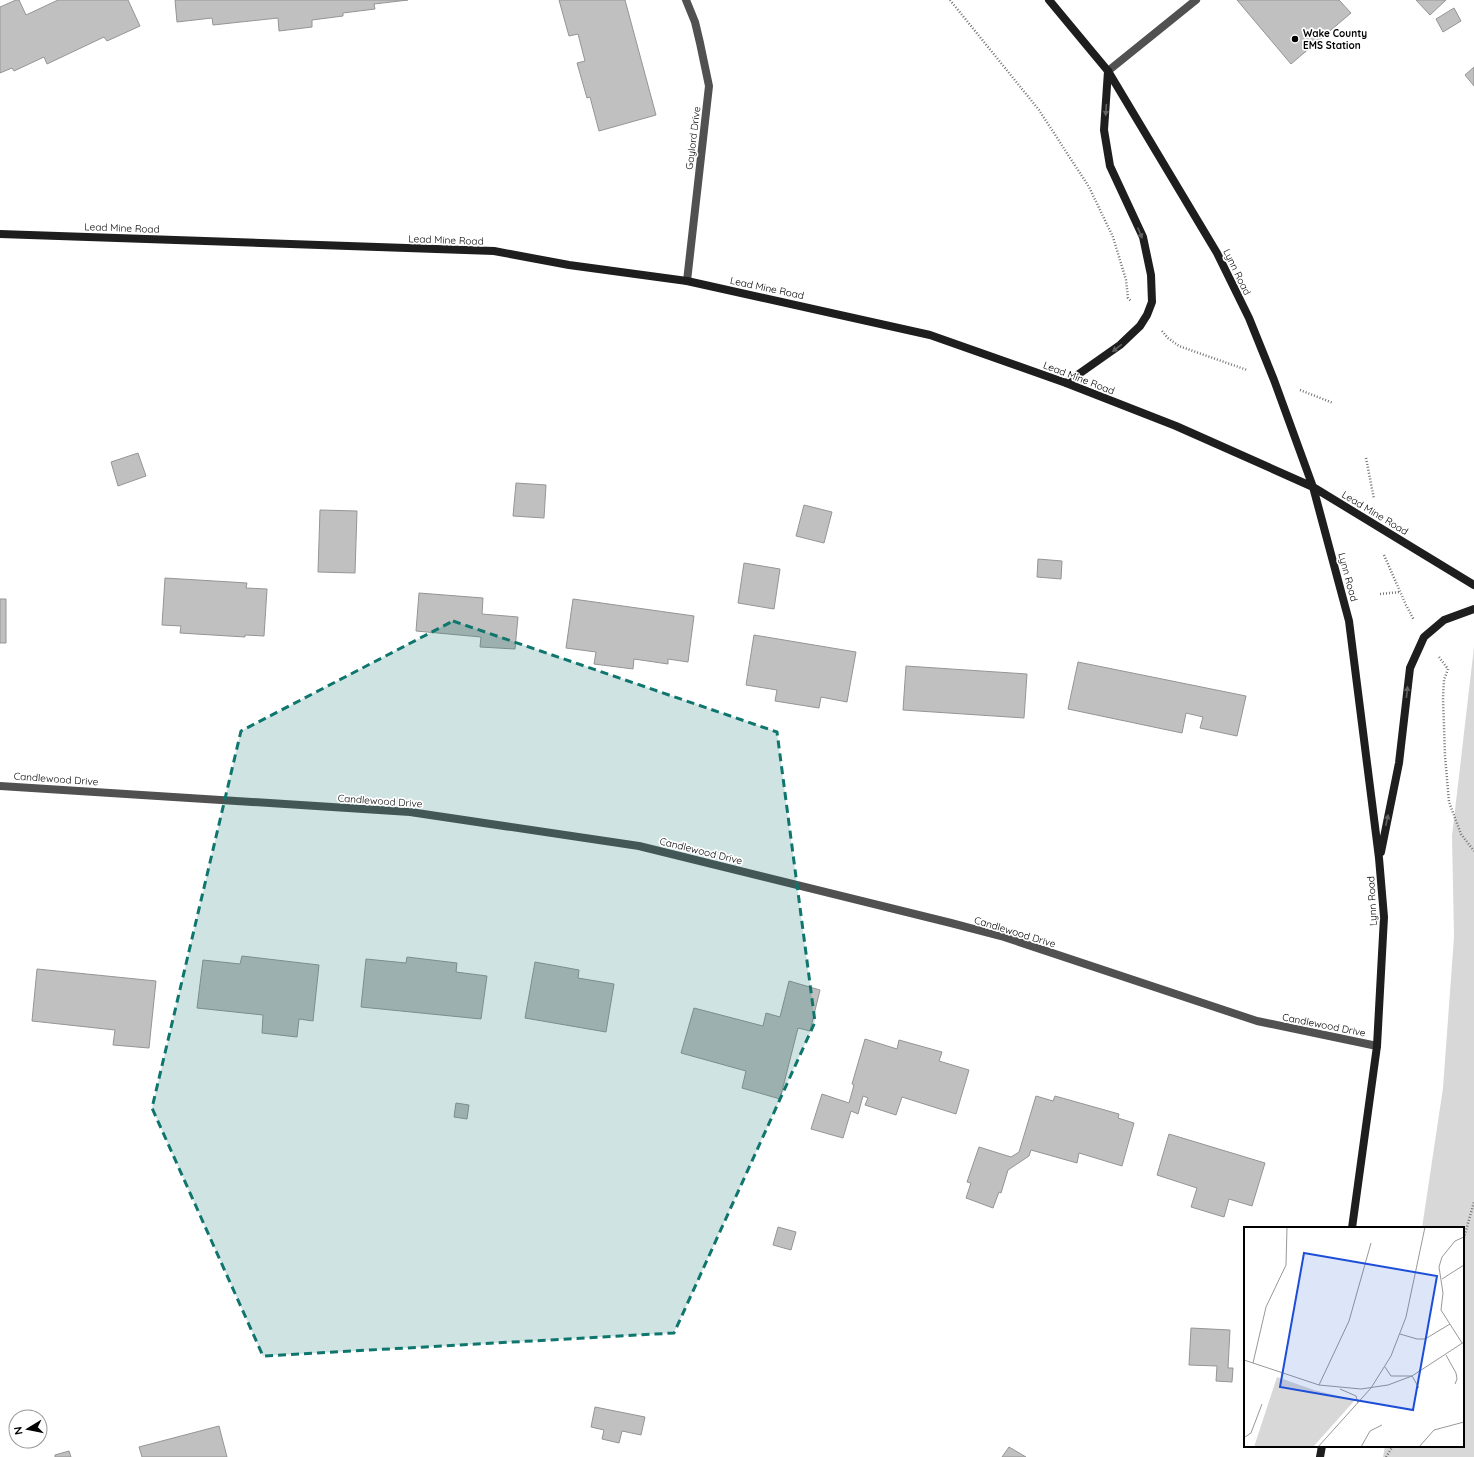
<svg xmlns="http://www.w3.org/2000/svg" width="1474" height="1457" viewBox="0 0 1474 1457" font-family="Quicksand,sans-serif">
	<rect width="100%" height="100%" fill="#fff"/>
	<path fill="#d8d8d8" d="M1474 647V1457H1383L1385 1446H1463V1228H1422L1443 1088 1454 937 1452 836Z"/>
	<path fill="#c0c0c0" stroke="#959595" d="M16 0H19L26 15 58 0H128L140 26 107 41 104 37 47 64 44 57 14 71 12 68 0 73V7Z
		M175 0H408L374 4 375 9 343 13V16L312 20V27L279 31 278 18 213 25 212 18 177 22Z
		M559 0H625L656 115 599 131 590 97 587 98 577 63 585 61 578 34 569 36Z
		M1237 0H1339L1351 13 1291 64Z
		M1416 0H1446L1430 15Z
		M1454 8 1461 21 1443 32 1436 19Z
		M1474 67V86L1465 75Z
		M138 453 146 476 118 486 111 462Z
		M516 483 546 485 544 518 513 516Z
		M804 505 832 512 824 543 796 536Z
		M320 510 357 511 355 573 318 572Z
		M1038 559 1062 561 1061 579 1037 577Z
		M744 563 780 569 774 609 738 603Z
		M165 578 247 583 246 588 267 589 264 636 245 635V637L180 633 181 626 162 625Z
		M419 593 483 598 482 614 518 617 515 649 480 647 481 637 416 631Z
		M0 599H6V643H0Z
		M573 599 694 616 688 662 668 659V664L634 659 633 669 594 664 596 652 566 648Z
		M754 635 856 652 847 702 821 697 819 708 775 701 777 690 746 685Z
		M1078 662 1246 696 1237 736 1200 728 1203 717 1186 713 1182 733 1068 709Z
		M906 666 1027 674 1024 718 903 710Z
		M242 956 319 965 313 1021 299 1019 297 1037 262 1033 263 1015 197 1008 203 960 240 964Z
		M407 957 457 963 456 972 487 976 481 1019 361 1007 366 959 406 963Z
		M535 962 579 970 578 978 614 984 606 1032 525 1018Z
		M37 969 156 981 149 1048 113 1045 115 1030 32 1021Z
		M789 981 820 990 810 1031 798 1028 780 1099 742 1088 746 1071 681 1053 694 1008 763 1026 766 1013 780 1017Z
		M865 1039 897 1049 899 1040 942 1052 939 1061 969 1070 956 1114 902 1097 896 1115 865 1105 868 1098 863 1096 858 1114 851 1111 843 1138 811 1129 822 1094 849 1103 854 1085 852 1084Z
		M1036 1096 1053 1101 1055 1096 1119 1114 1118 1118 1134 1123 1122 1166 1079 1153 1077 1163 1031 1150 1029 1156 1008 1170 1001 1193 999 1192 993 1208 966 1198 971 1183 967 1182 979 1147 1011 1157 1019 1152Z
		M456 1103 469 1105 467 1119 454 1117Z
		M1169 1134 1265 1163 1252 1206 1229 1199 1224 1217 1191 1207 1197 1188 1157 1175Z
		M778 1227 796 1232 791 1250 773 1245Z
		M1191 1328 1230 1330 1228 1368H1233L1232 1382 1216 1381 1217 1366 1189 1365Z
		M595 1407 645 1417 641 1435 622 1431 619 1443 602 1439 604 1430 591 1427Z
		M219 1426 227 1457H142L139 1447Z
		M1009 1447 1026 1457H1002Z
		M69 1451 71 1457H55V1455Z"/>
	<g fill="none" stroke-linecap="round" stroke-linejoin="round">
		<path stroke="#737373" stroke-width="2.5" stroke-dasharray="1 2" stroke-linecap="butt" d="M950 0 1039 110 1089 187 1113 237 1126 280 1128 298 1131 301
			M1162 331 1168 338 1179 346 1247 370
			M1300 390 1333 403
			M1366 458 1374 499
			M1384 555 1406 605 1414 620
			M1380 594 1400 592
			M1439 657 1448 669 1444 680 1443 697 1445 756 1449 802 1461 834 1474 851
			M1463 1241 1474 1202
			M1386 1457 1393 1446"/>
		<path stroke="#515151" stroke-width="8" d="M1108 71 1196 0"/>
		<path stroke="#515151" stroke-width="8" d="M686 0 695 22 700 43 709 86 687 281
			M0 786 410 812 639 846 951 923 1004 937 1257 1021 1377 1046"/>
		<path stroke="#1e1e1e" stroke-width="8" d="M1049 0 1108 71 1217 253 1249 318 1274 380 1313 487 1349 621 1379 858 1384 917 1377 1046 1352 1228
			M0 234 494 251 569 265 687 281 930 335 1066 383 1176 426 1313 487 1474 585
			M1066 383 1120 345 1140 326 1147 315 1152 302 1151 275 1143 237 1110 166 1104 130 1108 71
			M1381 852 1399 763 1410 668 1424 637 1444 620 1474 609
			M1320 1457 1322 1446"/>
	</g>
	<defs><path id="oneway-solid" d="M-6-.8H1V-3.2L6.5 0L1 3.2V.8H-6Z"/></defs>
	<g fill="#626262">
		<use href="#oneway-solid" transform="translate(1106 110) rotate(94)"/>
		<use href="#oneway-solid" transform="translate(1140 233) rotate(67)"/>
		<use href="#oneway-solid" transform="translate(1117 348) rotate(143)"/>
		<use href="#oneway-solid" transform="translate(1407 692) rotate(-84)"/>
		<use href="#oneway-solid" transform="translate(1387 820) rotate(-78)"/>
	</g>
	<path fill="#0f766e" fill-opacity="0.2" stroke="#0f766e" stroke-width="3" stroke-dasharray="8 5" stroke-linejoin="round" d="M453 621 777 732 815 1022 674 1333 263 1356 152 1108 241 731Z"/>
	<circle fill="#000" stroke="#fff" stroke-width="1.5" cx="1295" cy="39" r="4"/>
	<g text-anchor="middle" dominant-baseline="central" stroke-width="3.5" stroke-linejoin="round" paint-order="stroke">
		<g font-size="10" font-weight="bold" fill="#000" stroke="#fff" text-anchor="start">
			<text x="1303" y="33">Wake County<tspan x="1303" dy="12">EMS Station</tspan></text>
		</g>
		<g font-size="10" fill="#000" stroke="#fff">
			<text transform="translate(693 138) rotate(-83)">Gaylord Drive</text>
			<text transform="translate(122 228) rotate(2)">Lead Mine Road</text>
			<text transform="translate(446 240) rotate(2)">Lead Mine Road</text>
			<text transform="translate(1237 272) rotate(64)">Lynn Road</text>
			<text transform="translate(767 288) rotate(12)">Lead Mine Road</text>
			<text transform="translate(1079 378) rotate(21)">Lead Mine Road</text>
			<text transform="translate(1375 513) rotate(31)">Lead Mine Road</text>
			<text transform="translate(1348 577) rotate(75)">Lynn Road</text>
			<text transform="translate(56 779) rotate(4)">Candlewood Drive</text>
			<text transform="translate(380 801) rotate(4)">Candlewood Drive</text>
			<text transform="translate(701 851) rotate(14)">Candlewood Drive</text>
			<text transform="translate(1372 901) rotate(-93)">Lynn Road</text>
			<text transform="translate(1015 932) rotate(17)">Candlewood Drive</text>
			<text transform="translate(1324 1025) rotate(11)">Candlewood Drive</text>
		</g>
	</g>
	<g transform="translate(1244 1227)">
		<rect width="220" height="220" fill="#fff"/>
		<path d="M33 150 70 163 111 173 69 220H10Z" fill="#d8d8d8"/>
		<path fill="none" stroke="#999" stroke-width="1" d="M198 52 220 38M156 107 173 112H181L206 97M218 116 197 83 199 66 195 40 198 30 211 14 220 10M202 128 212 146 213 152 211 157M0 133 75 158 117 162 144 158 168 149 220 115M9 136 22 80 42 38 43 0M141 140 147 149H168M168 149 175 161M75 158 105 94 127 16M96 162 112 169 114 176M1 210 7 206 18 177M74 220 127 161 147 129 162 90 181 0M117 220 126 204 138 198M175 220 190 203 220 195"/>
		<path fill="#1d4ed8" fill-opacity="0.15" stroke="#1d4ed8" stroke-width="2" d="M60 26 193 49 169 183 36 160Z"/>
		<rect width="220" height="220" fill="none" stroke="#000" stroke-width="2"/>
	</g>
	<g transform="translate(28 1429) rotate(260)"><circle r="19" fill="#ffffff" stroke="#999999"/>
	<path d="M0-3L7 15L0 10L-7 15Z" fill="#000000"/>
	<text y="-6" font-size="11" font-weight="bold" text-anchor="middle" fill="#000000">N</text>
	</g>
</svg>
